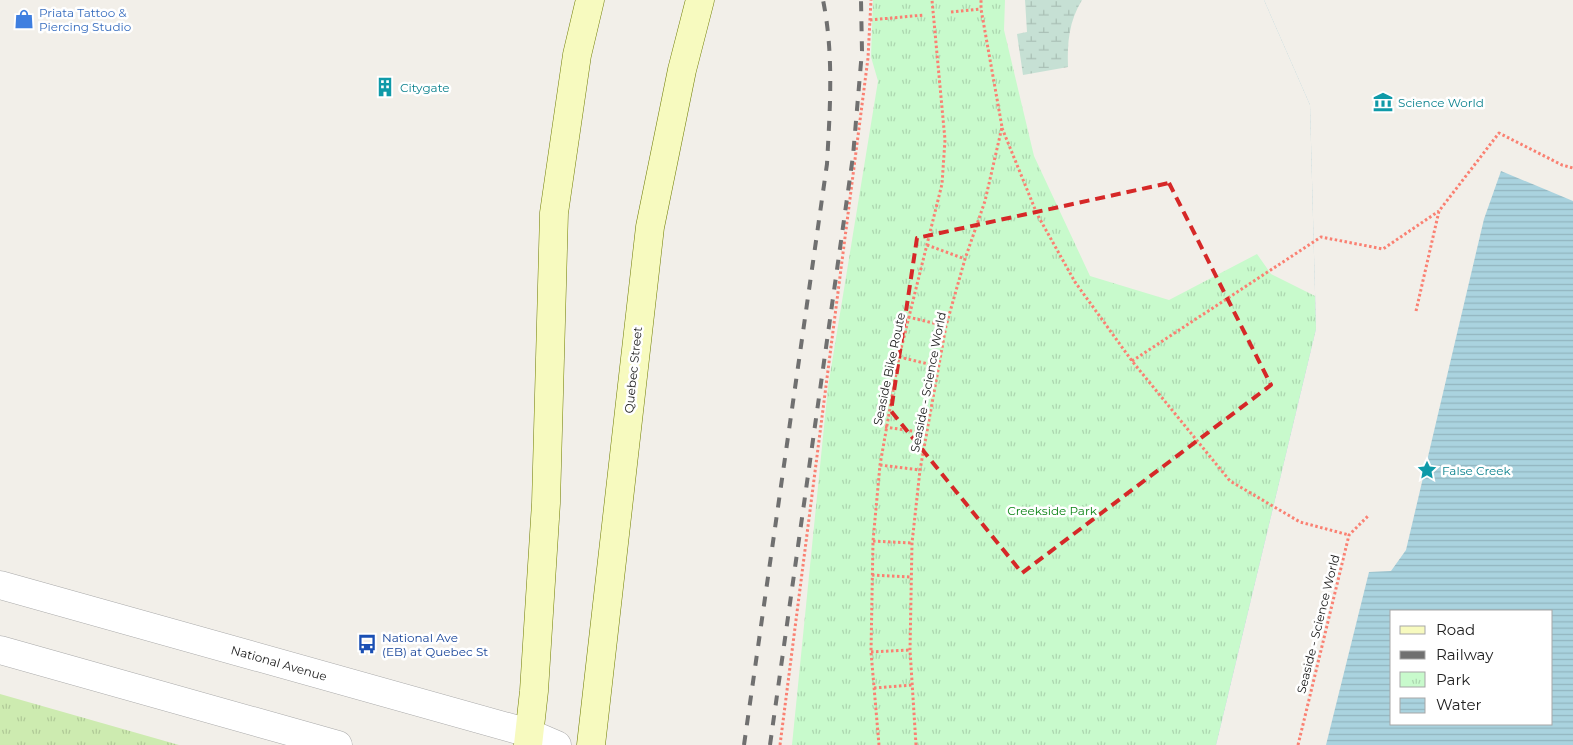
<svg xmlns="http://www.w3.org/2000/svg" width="1573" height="745" viewBox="0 0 1573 745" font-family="Montserrat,sans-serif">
	<defs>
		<pattern id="grass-tufts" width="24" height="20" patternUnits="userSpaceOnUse" patternTransform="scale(1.25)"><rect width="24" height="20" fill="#cdebb0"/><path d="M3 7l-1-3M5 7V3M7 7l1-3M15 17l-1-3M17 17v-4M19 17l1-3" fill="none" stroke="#b0c997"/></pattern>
		<pattern id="wetland-marsh" width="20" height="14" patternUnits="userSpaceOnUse" patternTransform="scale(1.25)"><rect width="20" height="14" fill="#c6e0d4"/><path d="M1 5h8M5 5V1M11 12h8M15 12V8" fill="none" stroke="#aac0b6"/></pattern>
		<pattern id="park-tufts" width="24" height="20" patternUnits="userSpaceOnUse" patternTransform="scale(1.25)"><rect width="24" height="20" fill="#c8facc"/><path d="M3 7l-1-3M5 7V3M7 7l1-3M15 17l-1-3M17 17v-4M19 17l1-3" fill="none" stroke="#acd6af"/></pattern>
		<pattern id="water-rules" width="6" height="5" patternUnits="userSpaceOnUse" patternTransform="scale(1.25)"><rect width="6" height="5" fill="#aad3df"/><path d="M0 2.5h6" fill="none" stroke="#92b5bf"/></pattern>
	</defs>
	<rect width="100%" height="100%" fill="#f2efe9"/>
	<path fill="url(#grass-tufts)" d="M0 694 179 745H0Z"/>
	<path fill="url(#wetland-marsh)" d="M1025 0H1082C1069 21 1067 43 1068 67L1023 75 1017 34 1027 32Z"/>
	<path fill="url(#park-tufts)" d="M873 0H1005L1004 30 1034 156 1090 276 1169 300 1257 254 1271 274 1355 316 1326 745H792L828 387 878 81 871 57Z"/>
	<path fill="url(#water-rules)" fill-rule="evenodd" d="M1264 0H1573V745H1216L1316 329 1310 105ZM1392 611H1552V724H1392Z"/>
	<path fill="#f2efe9" d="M1264 0H1573V201L1501 171 1484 219 1406 550 1391 571 1369 572 1326 745H1216L1316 329 1310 105Z"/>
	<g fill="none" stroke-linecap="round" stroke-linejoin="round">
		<defs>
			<path id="street" d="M0 585 529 733 557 745
				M0 650 338 745"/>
			<path id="secondary" d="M528 745 534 691 546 503 554 213 577 55 590 0
				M591 745 650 227 682 70 700 0"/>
		</defs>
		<use href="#street" stroke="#a9a9a9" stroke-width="29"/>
		<use href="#secondary" stroke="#707d05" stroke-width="29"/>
		<path stroke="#fa8072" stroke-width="3" stroke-dasharray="2.5 2.5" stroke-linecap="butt" d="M951 12 981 9
			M870 20 924 15
			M1002 128 1037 214 1075 282 1132 361 1230 481 1300 522 1349 535
			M927 245 965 259
			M1416 311 1439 211 1499 133 1562 165 1573 168
			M908 317 946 326
			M899 357 937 366
			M1132 361 1321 237 1383 249 1439 211
			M885 427 925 433
			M880 465 920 470
			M873 541 912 543
			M872 575 911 577
			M871 652 910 650
			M874 688 912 685
			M780 745 868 58 871 0
			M879 745 871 652 873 541 880 465 899 357 942 184 945 140 932 0
			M916 745 910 650 912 543 920 470 946 326 965 259 985 201 1002 127 981 9V0
			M1298 745 1349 535 1369 515"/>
		<use href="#street" stroke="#fff" stroke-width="28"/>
		<use href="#secondary" stroke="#f7fabf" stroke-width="28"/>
		<path stroke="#707070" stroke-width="4" stroke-dasharray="10 10" stroke-linecap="butt" d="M744 745 827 164C830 109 834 54 823 0
			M770 745 853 156 862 51 861 0"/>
	</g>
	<path fill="none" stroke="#d62828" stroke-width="4" stroke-dasharray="10 6" stroke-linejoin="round" d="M1169 183 1271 385 1022 573 891 411 917 238Z"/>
	<defs>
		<symbol id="shop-bare" viewBox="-9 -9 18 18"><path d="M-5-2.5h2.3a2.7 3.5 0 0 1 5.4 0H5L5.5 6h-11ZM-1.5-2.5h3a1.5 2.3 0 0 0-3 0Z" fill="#3f7fe0" stroke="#fff" stroke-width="2.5" paint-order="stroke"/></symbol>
		<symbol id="building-bare" viewBox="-9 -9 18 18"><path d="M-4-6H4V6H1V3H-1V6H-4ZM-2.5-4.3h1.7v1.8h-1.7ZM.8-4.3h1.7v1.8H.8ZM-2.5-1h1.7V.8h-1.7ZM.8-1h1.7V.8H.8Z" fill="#0f9aa8" stroke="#fff" stroke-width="2.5" paint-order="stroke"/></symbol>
		<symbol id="museum-bare" viewBox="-9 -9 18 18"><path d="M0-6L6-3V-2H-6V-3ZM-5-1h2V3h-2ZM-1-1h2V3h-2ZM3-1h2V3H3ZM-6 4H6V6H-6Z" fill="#0f9aa8" stroke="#fff" stroke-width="2.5" paint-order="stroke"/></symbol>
		<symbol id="sight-bare" viewBox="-9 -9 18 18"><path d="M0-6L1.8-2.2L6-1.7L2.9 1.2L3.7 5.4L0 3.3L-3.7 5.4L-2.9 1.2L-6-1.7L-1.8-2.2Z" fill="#0f9aa8" stroke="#fff" stroke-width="2.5" paint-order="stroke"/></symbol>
		<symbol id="bus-bare" viewBox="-9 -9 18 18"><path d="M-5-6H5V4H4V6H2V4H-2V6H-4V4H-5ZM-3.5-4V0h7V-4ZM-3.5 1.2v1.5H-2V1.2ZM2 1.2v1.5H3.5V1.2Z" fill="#1a4fb4" stroke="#fff" stroke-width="2.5" paint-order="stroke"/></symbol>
	</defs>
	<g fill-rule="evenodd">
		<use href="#shop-bare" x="10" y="5" width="28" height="28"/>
		<use href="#building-bare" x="371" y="73" width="28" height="28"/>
		<use href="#museum-bare" x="1369" y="88" width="28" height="28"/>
		<use href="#sight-bare" x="1413" y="456" width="28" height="28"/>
		<use href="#bus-bare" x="353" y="630" width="28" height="28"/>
	</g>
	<g text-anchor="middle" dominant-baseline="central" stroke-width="5" stroke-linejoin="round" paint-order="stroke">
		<g font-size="12" fill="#366cbe" stroke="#fff" text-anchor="start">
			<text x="39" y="12">Priata Tattoo &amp;<tspan x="39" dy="14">Piercing Studio</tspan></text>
		</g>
		<g font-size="12" fill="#0d838f" stroke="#fff" text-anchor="start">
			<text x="400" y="87">Citygate</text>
			<text x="1398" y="102">Science World</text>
			<text x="1442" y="470">False Creek</text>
		</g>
		<g font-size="12" fill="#222" stroke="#fff">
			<text transform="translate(889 369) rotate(-78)">Seaside Bike Route</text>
			<text transform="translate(633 370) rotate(-84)">Quebec Street</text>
			<text transform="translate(928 382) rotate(-79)">Seaside - Science World</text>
			<text transform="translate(1318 624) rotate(-76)">Seaside - Science World</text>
			<text transform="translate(279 663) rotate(16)">National Avenue</text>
		</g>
		<g font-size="12" fill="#0c8416" stroke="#fff">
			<text x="1052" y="510">Creekside Park</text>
		</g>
		<g font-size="12" fill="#164399" stroke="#fff" text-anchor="start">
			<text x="382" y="637">National Ave<tspan x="382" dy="14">(EB) at Quebec St</tspan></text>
		</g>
	</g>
	<rect x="1390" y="610" width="162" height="115" fill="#ffffff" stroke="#a7a7a7"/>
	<rect x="1400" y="626" width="25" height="8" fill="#f7fabf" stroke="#a7a7a7"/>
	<text x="1436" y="635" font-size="15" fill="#222222">Road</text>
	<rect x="1400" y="651" width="25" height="8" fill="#707070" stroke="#a7a7a7"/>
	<text x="1436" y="660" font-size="15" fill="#222222">Railway</text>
	<rect x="1400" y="672" width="25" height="15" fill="url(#park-tufts)" stroke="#a7a7a7"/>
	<text x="1436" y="685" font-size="15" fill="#222222">Park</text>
	<rect x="1400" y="698" width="25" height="15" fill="url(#water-rules)" stroke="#a7a7a7"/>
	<text x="1436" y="710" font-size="15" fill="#222222">Water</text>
</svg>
